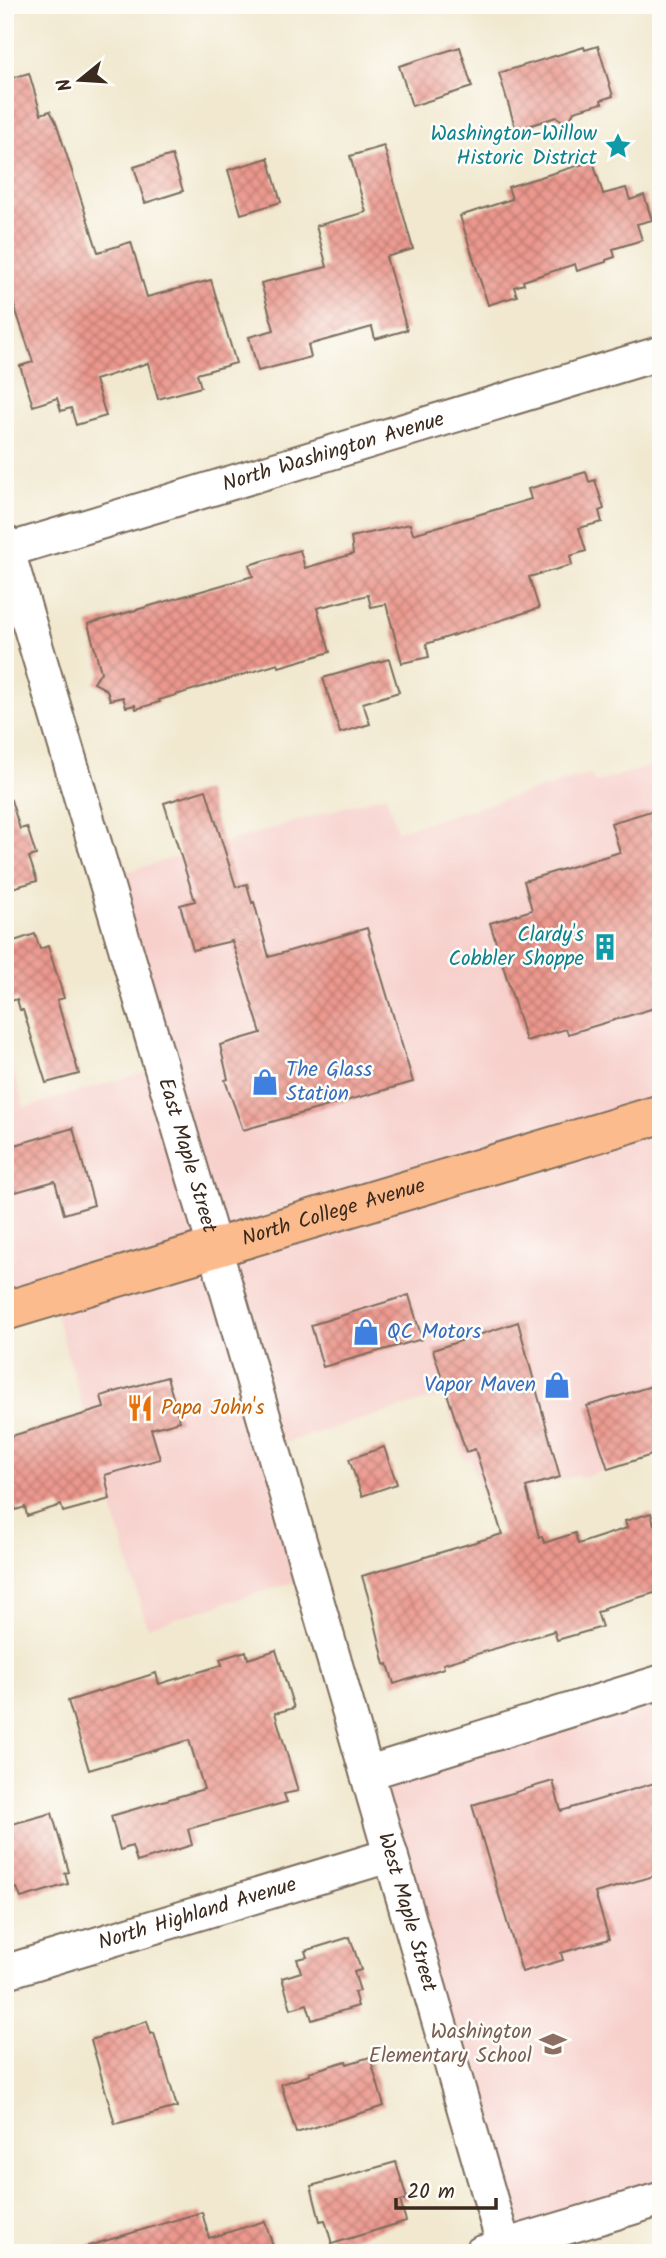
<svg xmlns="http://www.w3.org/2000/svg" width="666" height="2258" viewBox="0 0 666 2258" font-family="Kalam,sans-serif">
	<defs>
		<pattern id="building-cross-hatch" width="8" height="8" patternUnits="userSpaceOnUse" patternTransform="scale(1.75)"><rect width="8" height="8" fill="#ec988e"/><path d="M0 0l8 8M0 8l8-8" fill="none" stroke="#c07c73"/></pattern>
	</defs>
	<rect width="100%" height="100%" fill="#fdfcf7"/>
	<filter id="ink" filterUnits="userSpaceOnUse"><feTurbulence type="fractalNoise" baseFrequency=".0143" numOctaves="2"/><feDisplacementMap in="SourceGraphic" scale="14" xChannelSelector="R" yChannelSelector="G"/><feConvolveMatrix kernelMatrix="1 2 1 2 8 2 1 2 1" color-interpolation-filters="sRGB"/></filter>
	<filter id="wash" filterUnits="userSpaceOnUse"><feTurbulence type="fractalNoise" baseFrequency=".00686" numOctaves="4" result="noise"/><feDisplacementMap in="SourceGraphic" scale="28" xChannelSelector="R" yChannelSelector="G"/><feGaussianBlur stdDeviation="1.57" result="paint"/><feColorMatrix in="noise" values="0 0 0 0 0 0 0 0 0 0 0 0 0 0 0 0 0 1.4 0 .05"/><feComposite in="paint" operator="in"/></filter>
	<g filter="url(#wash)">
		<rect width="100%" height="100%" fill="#f1e8cf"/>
		<path fill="#f7d0cc" d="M661 763V1454L579 1478 578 1475 484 1503 471 1458 464 1460 444 1395 273 1446 310 1577 147 1627 51 1298 5 1311V1045L24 1108 161 1067 105 878 386 795 397 831 591 774 594 783Z
			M661 1682V2199L504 2245 367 1773Z"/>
		<g id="blocks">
			<path fill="url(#building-cross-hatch)" d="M598 46 613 96 601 100 602 103 574 111 568 124 556 117 516 130 499 73 584 47 585 50Z
				M460 47 472 87 412 106 399 66Z
				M29 73 41 114 50 111 56 122 98 252 131 242 147 297 211 280 236 363 197 374 201 387 158 399 148 363 95 380 106 416 76 425 71 408 61 411 57 398 33 406 20 366 33 362 5 278V80Z
				M384 146 413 249 386 257 407 330 375 339 372 327 308 345 311 357 258 371 249 337 274 330 261 283 327 267 316 226 366 212 350 156Z
				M172 155 183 191 145 203 134 167Z
				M268 158 281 202 241 214 228 170Z
				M593 161 603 194 626 188 630 200 644 195 652 220 637 224 642 240 613 249 615 257 606 260V262L577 271 575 264 523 281 524 284 514 287 517 296 488 305 460 216 512 199 508 187Z
				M586 472 589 482 595 480 604 509 599 511 602 522 579 528 586 551 570 556 572 565 529 577 539 608 426 644 429 657 402 663 386 604 371 607 368 595 317 608 330 652 279 667 278 664 159 700 160 702 136 709 135 705 126 707 123 697 110 700 107 690 94 683 101 672 88 624 253 576 249 565 300 550 305 568 353 554 351 537 410 524 413 534 531 499 528 489Z
				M389 659 399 692 363 703 370 724 340 733 323 678Z
				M206 790 236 887 247 884 252 903 254 902 269 957 367 928 413 1082 243 1130 225 1080 228 1079 220 1045 261 1033 232 941 193 950 180 905 195 901 164 803Z
				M11 800 20 829 27 827 36 855 29 857 37 881 5 890V801Z
				M661 808V1006L568 1034 566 1029 526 1041 490 923 532 910 524 881 620 852 611 823Z
				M35 934 40 949 48 946 64 998 57 1000 79 1074 46 1083 23 1010H20L17 999 5 1003V944Z
				M73 1128 94 1205 64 1214 55 1181 12 1193 5 1171V1148Z
				M409 1295 422 1339 323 1367 311 1325Z
				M518 1322 560 1477 526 1487 539 1537 542 1536 544 1543 575 1533 578 1544 627 1528 625 1521 651 1513 654 1524 661 1522V1591L603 1608 604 1610 597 1612 602 1627 557 1640 554 1631 443 1664 444 1668 394 1684 388 1664 385 1665 372 1610 362 1576 502 1534 475 1449 466 1452 433 1350Z
				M167 1377 180 1421 151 1429 160 1459 105 1475 110 1499 63 1512 61 1505 27 1516 25 1507 16 1510 5 1473V1438L104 1408 101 1396Z
				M661 1383V1452L608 1469 587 1406Z
				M384 1447 397 1484 362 1496 349 1459Z
				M276 1650 294 1708 275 1713 298 1791 284 1794 287 1802 188 1829 192 1845 137 1862 132 1846 120 1850 111 1816 204 1789 189 1740 89 1770 68 1701 156 1673 159 1684 222 1665 220 1659 246 1651 248 1659Z
				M553 1781 561 1811 661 1781V1874L595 1893 609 1939 561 1953 563 1960 522 1972 472 1805Z
				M52 1813 69 1872 65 1873 68 1884 21 1898 17 1888 14 1889 5 1858V1826Z
				M350 1937 361 1970 354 1972 360 1991 354 1992 358 2006 312 2020 307 2004 291 2009 282 1978 301 1972 297 1959 307 1957 305 1951Z
				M147 2021 151 2034 154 2033 162 2060H163L177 2107 115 2124 91 2040Z
				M370 2057 384 2106 296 2133 281 2084 310 2075 309 2072 346 2061 347 2064Z
				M396 2162 407 2199 400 2201 406 2221 332 2244 325 2220 320 2221 311 2186Z
				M202 2212 209 2238 265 2221 275 2253H89L88 2246Z"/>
		</g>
	</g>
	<g filter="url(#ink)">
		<use href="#blocks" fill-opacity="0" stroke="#7b6c5c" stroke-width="2"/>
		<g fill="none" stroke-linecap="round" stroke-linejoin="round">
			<defs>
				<g id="minor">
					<path id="s1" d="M5 542 215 1249 506 2253"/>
					<path id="s2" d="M5 551 661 353"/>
					<path d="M367 1773 661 1682"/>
					<path id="s3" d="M5 1972 391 1855"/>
					<path d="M481 2253 661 2199"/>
				</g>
				<g id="major">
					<path id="s4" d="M5 1311 661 1114"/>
				</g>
			</defs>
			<use href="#minor" stroke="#7b6c5c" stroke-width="37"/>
			<use href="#major" stroke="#7b6c5c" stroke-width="42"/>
			<use href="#minor" stroke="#fff" stroke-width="33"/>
			<use href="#major" stroke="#fbbb8c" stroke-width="38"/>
		</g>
	</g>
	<defs>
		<symbol id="sight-bare" viewBox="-9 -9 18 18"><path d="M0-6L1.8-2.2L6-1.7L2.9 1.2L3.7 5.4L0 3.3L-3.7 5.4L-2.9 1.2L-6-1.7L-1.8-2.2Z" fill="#0f9aa8" stroke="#fdfcf7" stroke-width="2.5" paint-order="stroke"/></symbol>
		<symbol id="building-bare" viewBox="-9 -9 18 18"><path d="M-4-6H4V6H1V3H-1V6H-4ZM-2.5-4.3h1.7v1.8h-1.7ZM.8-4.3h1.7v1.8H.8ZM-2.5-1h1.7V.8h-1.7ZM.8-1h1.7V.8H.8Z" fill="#0f9aa8" stroke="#fdfcf7" stroke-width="2.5" paint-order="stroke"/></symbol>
		<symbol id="shop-bare" viewBox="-9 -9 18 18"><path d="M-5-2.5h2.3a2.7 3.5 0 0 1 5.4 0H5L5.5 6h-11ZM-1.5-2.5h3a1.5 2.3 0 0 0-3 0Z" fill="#3f7fe0" stroke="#fdfcf7" stroke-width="2.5" paint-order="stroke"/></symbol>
		<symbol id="restaurant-bare" viewBox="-9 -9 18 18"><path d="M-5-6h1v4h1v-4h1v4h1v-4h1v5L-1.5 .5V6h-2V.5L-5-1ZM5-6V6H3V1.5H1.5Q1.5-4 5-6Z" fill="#e8710a" stroke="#fdfcf7" stroke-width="2.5" paint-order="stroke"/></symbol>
		<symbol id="school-bare" viewBox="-9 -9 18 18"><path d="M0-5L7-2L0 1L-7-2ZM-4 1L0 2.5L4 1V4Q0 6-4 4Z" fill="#8d6e63" stroke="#fdfcf7" stroke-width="2.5" paint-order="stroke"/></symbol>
	</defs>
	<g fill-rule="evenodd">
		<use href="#sight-bare" x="599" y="127" width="38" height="38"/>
		<use href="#building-bare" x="586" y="928" width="38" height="38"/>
		<use href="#shop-bare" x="246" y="1063" width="38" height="38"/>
		<use href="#shop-bare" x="347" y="1313" width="38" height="38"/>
		<use href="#shop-bare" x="538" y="1366" width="38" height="38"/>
		<use href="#restaurant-bare" x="121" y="1389" width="38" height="38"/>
		<use href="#school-bare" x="534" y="2025" width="38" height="38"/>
	</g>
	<g text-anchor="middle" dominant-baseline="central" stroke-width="5" stroke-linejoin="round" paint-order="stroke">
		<g font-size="21" fill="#0d838f" stroke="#fdfcf7" text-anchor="end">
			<text x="597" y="134">Washington-Willow<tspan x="597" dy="24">Historic District</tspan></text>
			<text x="584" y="935">Clardy's<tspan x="584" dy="24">Cobbler Shoppe</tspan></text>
		</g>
		<g font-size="21" fill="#3b2a1e" stroke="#fdfcf7">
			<text stroke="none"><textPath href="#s2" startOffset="343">North Washington Avenue</textPath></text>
			<text stroke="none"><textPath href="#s1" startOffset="640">East Maple Street</textPath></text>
			<text stroke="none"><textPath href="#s4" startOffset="343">North College Avenue</textPath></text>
			<text stroke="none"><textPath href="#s1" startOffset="1428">West Maple Street</textPath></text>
			<text stroke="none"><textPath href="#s3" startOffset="201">North Highland Avenue</textPath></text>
		</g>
		<g font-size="21" fill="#366cbe" stroke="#fdfcf7" text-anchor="start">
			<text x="286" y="1070">The Glass<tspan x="286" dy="24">Station</tspan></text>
			<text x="387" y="1332">QC Motors</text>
			<text x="536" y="1385" text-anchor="end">Vapor Maven</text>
		</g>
		<g font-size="21" fill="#c56008" stroke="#fdfcf7" text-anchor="start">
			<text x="161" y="1408">Papa John's</text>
		</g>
		<g font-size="21" fill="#785e54" stroke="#fdfcf7" text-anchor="end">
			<text x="532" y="2032">Washington<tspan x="532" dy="24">Elementary School</tspan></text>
		</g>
	</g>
	<rect width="666" height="2258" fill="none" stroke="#fdfcf7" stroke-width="28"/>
	<g transform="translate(80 80) rotate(252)" stroke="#fdfcf7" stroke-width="5" paint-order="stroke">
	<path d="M0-5L12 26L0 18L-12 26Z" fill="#3b2a1e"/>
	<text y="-10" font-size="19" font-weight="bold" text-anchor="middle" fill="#3b2a1e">N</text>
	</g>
	<path d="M396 2198v10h100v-10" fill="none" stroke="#3b2a1e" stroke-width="3.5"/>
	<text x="407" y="2198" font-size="21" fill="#3b2a1e" stroke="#fdfcf7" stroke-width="5" paint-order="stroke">20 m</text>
</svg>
